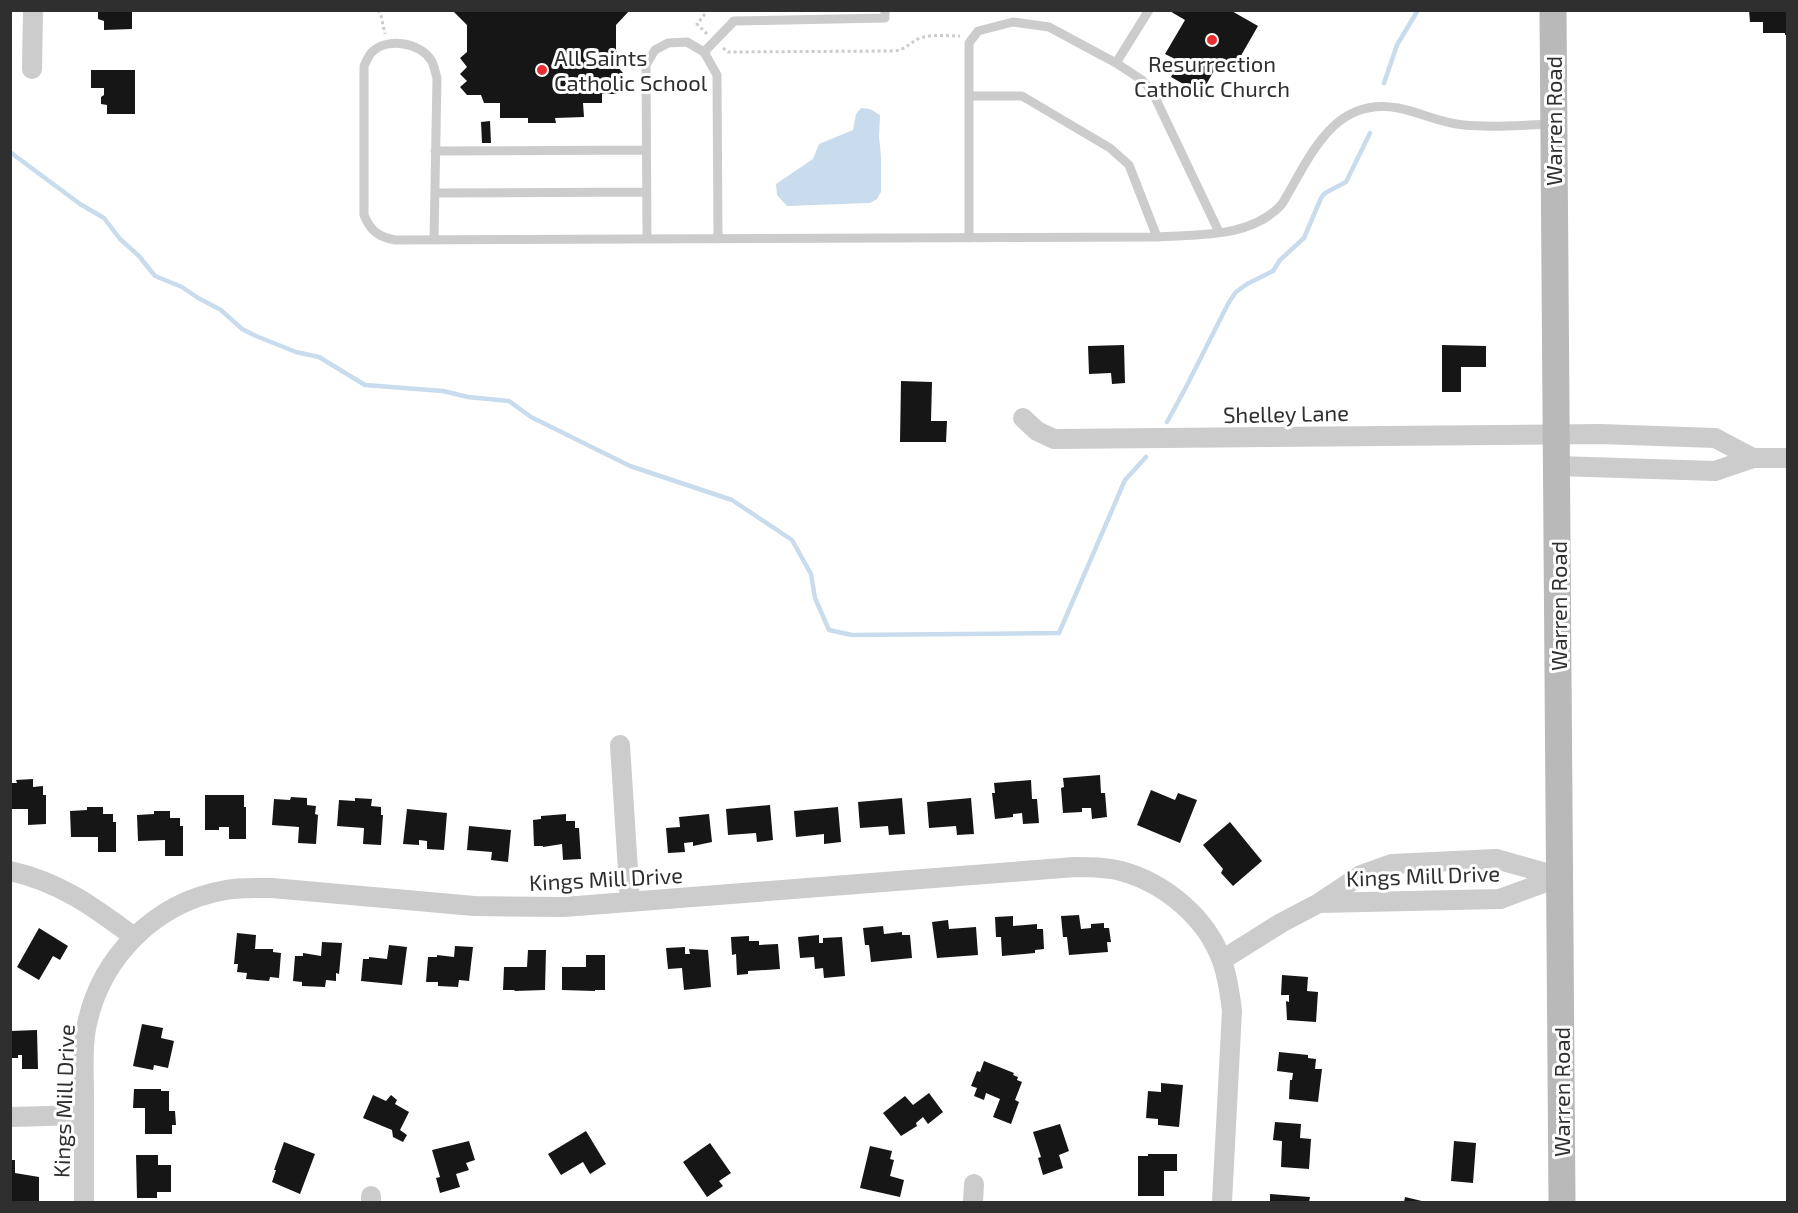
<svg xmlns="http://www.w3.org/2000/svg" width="1798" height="1213" viewBox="0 0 1798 1213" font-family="'Exo 2',sans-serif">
	<rect width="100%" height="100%" fill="#fff"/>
	<path fill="#c8dced" d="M861 108 870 109 880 115 879 136 881 157V192L877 199 870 203 787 206 777 195 776 184 813 159 819 144 853 130 856 114Z"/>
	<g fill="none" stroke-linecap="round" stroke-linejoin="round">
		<path stroke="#c8dced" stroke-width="4.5" d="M1384 83 1397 45 1418 10
			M10 152 80 204 104 218 120 239 139 256 155 276 182 287 198 298 221 310 242 329 256 336 296 352 319 357 365 385 443 391 468 397 509 401 531 417 630 466 732 500 792 540 811 574 815 598 829 630 852 635 1059 633 1125 480 1146 457
			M1167 422 1184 391 1229 302 1236 292 1247 284 1273 271 1280 260 1304 238 1321 198 1325 193 1346 182 1370 133"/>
	</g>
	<path fill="#161616" d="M101 10H132V29L104 30V21L98 19V12Z
		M452 10H630L616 25V51L623 59 616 65 623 73 616 80 623 88 617 94H602V103H583L584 117 555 118 556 123H528V118H500V103H484L481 95H467L460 87 467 81 460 74 467 67 460 58 467 52V25Z
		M1168 10H1230L1258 26 1231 73 1217 65 1201 94 1171 77 1179 61 1165 54 1185 20Z
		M1749 10 1788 11V35H1785V33H1763V22H1750Z
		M91 70H135V114H107V105L101 104V97L104 95V88H91Z
		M490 121 491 143H482L481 122Z
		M1124 345 1125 383 1112 384 1111 373 1089 374 1088 346Z
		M1442 345 1486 346V367H1461V392H1442Z
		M901 381 932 382 931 421H947L946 442H900Z
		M1100 775 1101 793H1105L1107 817 1092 819 1091 808H1082V812L1063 813 1061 788 1064 787 1063 778Z
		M33 779V787L43 786V795H46V824L28 825V809H10V783H17L16 780Z
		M1031 780 1032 799H1037L1039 823 1023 824 1022 813 1013 814V817L995 819 992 793H995L994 783Z
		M1151 790 1175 800 1178 793 1197 800 1180 843 1137 825Z
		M205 795H244V807H246V839H229V827H219V830H205Z
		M291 797 307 798V805L316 806 315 814 318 815 316 844 298 843 299 827 272 825 274 799 290 800Z
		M355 798 372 799 371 806 381 807V815H383L381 845 363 844 364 828 337 826 339 800 355 801Z
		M902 798 905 834 889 835 888 826 860 828 858 802Z
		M971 798 974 834 957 835 956 826 929 828 927 802Z
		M770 805 773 840 757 842 756 833 728 835 726 809Z
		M87 807H103V814H113V822H116V852H98V837H71L70 811 87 810Z
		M838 807 841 842 824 844V834L796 837 794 811Z
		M407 809 447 813 444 850 427 849V841L419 840V845L403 844Z
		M154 811H170V818H180V826H183V856H165V840L138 841 137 815 154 814Z
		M566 814V821H575V828H579L581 859 563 860 562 844 543 847V846H534L533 820 541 819V816Z
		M709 814 712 842 693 846V842L684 843 685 852 668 853 666 828 680 827 679 817Z
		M1230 822 1262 861 1233 886 1221 873 1223 869 1203 845Z
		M469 826 511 830 508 862 491 860 492 852 467 850Z
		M1079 915 1081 929 1091 928V924L1104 923V928H1109L1111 942H1107L1108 952 1069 955 1067 937H1063L1061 916Z
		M1013 916V926L1037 924V929H1043L1044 949 1035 950V953L1002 956 1001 937H996L995 917Z
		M948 920 949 929 976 927 978 955 937 958 932 922Z
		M883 926 884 934 902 932V935H910L912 958 871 962 869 945H865L863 928Z
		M39 928 68 946 60 960 53 956 39 980 17 967Z
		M237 933 256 935 255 949H273V952L281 953 279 978 270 977 269 981 246 979 247 973 237 972 238 964H234Z
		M819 935V943H823V938L842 937 845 976 824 978 823 968 815 969 814 957 800 958 798 937Z
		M749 936V941H759V945L778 944 780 969 748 971V974L737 975 736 954 732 955 731 937Z
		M322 942 342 943 339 974 336 973V981L326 980 325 987 302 986V982L293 981 295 956H303V953L321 956Z
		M389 945 407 947 402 985 361 981 363 959H369V957L387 959Z
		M455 946 473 947 469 981 459 980 458 987 438 986V982H426L428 957H437V955L454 957Z
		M685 947V954H690L689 949 708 950 711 987 684 990 682 968 668 969 666 948Z
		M528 950H546L545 990 514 991 515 990H503L504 967H527Z
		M586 955H605V990H595V991L562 990V967H586Z
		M1282 975 1308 977 1307 991 1318 992 1316 1022 1287 1020 1286 1001 1289 1002V995H1281Z
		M142 1024 163 1028 161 1038 174 1041 168 1068 154 1065 153 1070 133 1066Z
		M37 1030 38 1069H22V1055H18V1058H10V1031Z
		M1279 1052 1308 1055V1058L1316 1059 1315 1069H1322L1318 1102 1289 1099 1290 1080H1292L1293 1073 1277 1071Z
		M984 1061 1014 1073 1013 1075 1018 1077 1017 1080 1022 1082 1015 1100 1019 1102 1011 1124 993 1117 1000 1099 986 1093 984 1100 974 1096 977 1088 971 1086 977 1071 980 1072Z
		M1161 1083 1183 1085 1179 1127 1158 1125V1119L1146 1118 1148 1091 1161 1092Z
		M134 1089H161V1091H169V1111H175L176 1125H172V1134H145V1108H133Z
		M929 1093 943 1112 928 1124 923 1117 916 1123 917 1126 901 1136 883 1113 905 1096 913 1105Z
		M373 1095 386 1101 391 1095 397 1100 395 1104 409 1112 400 1130 407 1135 403 1142 393 1137 392 1130 363 1118Z
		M1275 1122 1301 1124 1300 1138 1311 1139 1309 1169 1281 1167 1282 1141 1273 1140Z
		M1060 1124 1069 1151 1059 1155 1063 1168 1043 1175 1038 1158 1041 1157 1033 1132Z
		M586 1131 606 1164 590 1174 583 1162 561 1175 548 1154Z
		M469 1141 475 1160 466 1163 469 1170 456 1174 460 1187 440 1193 436 1178 440 1177 432 1150Z
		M1454 1141 1476 1143 1473 1183 1451 1181Z
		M284 1142 315 1154 300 1194 272 1182 276 1170H274Z
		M710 1143 731 1173 719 1181 723 1186 707 1197 683 1162Z
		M870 1146 892 1151 890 1159 894 1160 890 1176 904 1180 900 1197 860 1188Z
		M1148 1154H1177V1171H1164V1196H1138V1156H1148Z
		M136 1155H158V1165H171V1192H157V1198H137Z
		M10 1160H15V1173L39 1177V1202H10Z
		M1270 1194 1310 1197 1309 1202H1270Z
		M1405 1197 1426 1202H1404Z"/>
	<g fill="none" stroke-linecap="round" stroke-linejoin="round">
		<path stroke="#ccc" stroke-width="3" stroke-dasharray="3 3" stroke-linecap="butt" d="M378 10 381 16 385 34
			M707 34 697 24 708 10
			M723 48 728 52 894 51C906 50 910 42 920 38 932 34 948 36 960 36"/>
		<path stroke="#ccc" stroke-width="9" d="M704 52 734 21 885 18V10
			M1116 63 1149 10
			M969 96H1022L1110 148 1129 165 1157 237
			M435 151 646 150
			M435 193 646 192
			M969 238V43L978 31 1013 22 1049 27 1116 63 1142 80 1152 91 1219 232
			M647 239 646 65 655 50 668 43 687 42 704 52 717 75 718 239
			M434 240 437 78C435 72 434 64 431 60 419 42 386 37 371 53 368 57 366 62 364 66V215C370 230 378 237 395 240L1157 237C1199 234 1252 238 1282 204 1310 158 1332 96 1398 108 1420 112 1440 123 1464 125 1492 128 1522 125 1550 124"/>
		<path stroke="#ccc" stroke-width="20" d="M32 69 33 10
			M1023 418 1037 431 1054 439 1599 434 1715 438 1753 458
			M1557 466 1715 471 1753 458H1788
			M620 745 630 902
			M10 871C60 882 94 907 134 937
			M1319 903 1500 899 1560 877
			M1222 960 1281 923 1319 903 1361 875 1392 864 1496 859 1560 877
			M10 1117 84 1115
			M371 1196V1202
			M84 1202C84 1166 84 1129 84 1093 84 1072 82 1050 86 1029 99 958 155 902 226 890 241 887 256 888 272 888L474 906 564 907 1075 867C1091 867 1106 867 1121 871 1165 883 1207 918 1222 961 1228 978 1230 994 1232 1011L1222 1202
			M973 1202 974 1184"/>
		<path stroke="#b9b9b9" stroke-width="27" d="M1553 10 1562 1202"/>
	</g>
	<g fill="#ea2d2e" stroke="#fff" stroke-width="2">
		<circle cx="1212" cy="40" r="6"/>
		<circle cx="542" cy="70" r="6"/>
	</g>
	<g text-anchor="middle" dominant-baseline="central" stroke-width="6" stroke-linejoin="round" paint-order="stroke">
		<g font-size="22" fill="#2f2f2f" stroke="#fff" text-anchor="start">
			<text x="554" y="57">All Saints<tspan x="554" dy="25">Catholic School</tspan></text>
			<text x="1212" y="63" text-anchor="middle">Resurrection<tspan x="1212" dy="25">Catholic Church</tspan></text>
		</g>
		<g font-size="22" fill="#2f2f2f" stroke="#fff">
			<text transform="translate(1553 121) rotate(-90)">Warren Road</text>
			<text transform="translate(1286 413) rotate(-1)">Shelley Lane</text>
			<text transform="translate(1558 606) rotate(-90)">Warren Road</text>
			<text transform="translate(1423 875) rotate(-2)">Kings Mill Drive</text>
			<text transform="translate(606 878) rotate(-3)">Kings Mill Drive</text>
			<text transform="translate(1561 1092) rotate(-90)">Warren Road</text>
			<text transform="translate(63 1101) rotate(-88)">Kings Mill Drive</text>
		</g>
	</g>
	<rect width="1798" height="1213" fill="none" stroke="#2f2f2f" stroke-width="24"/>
</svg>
